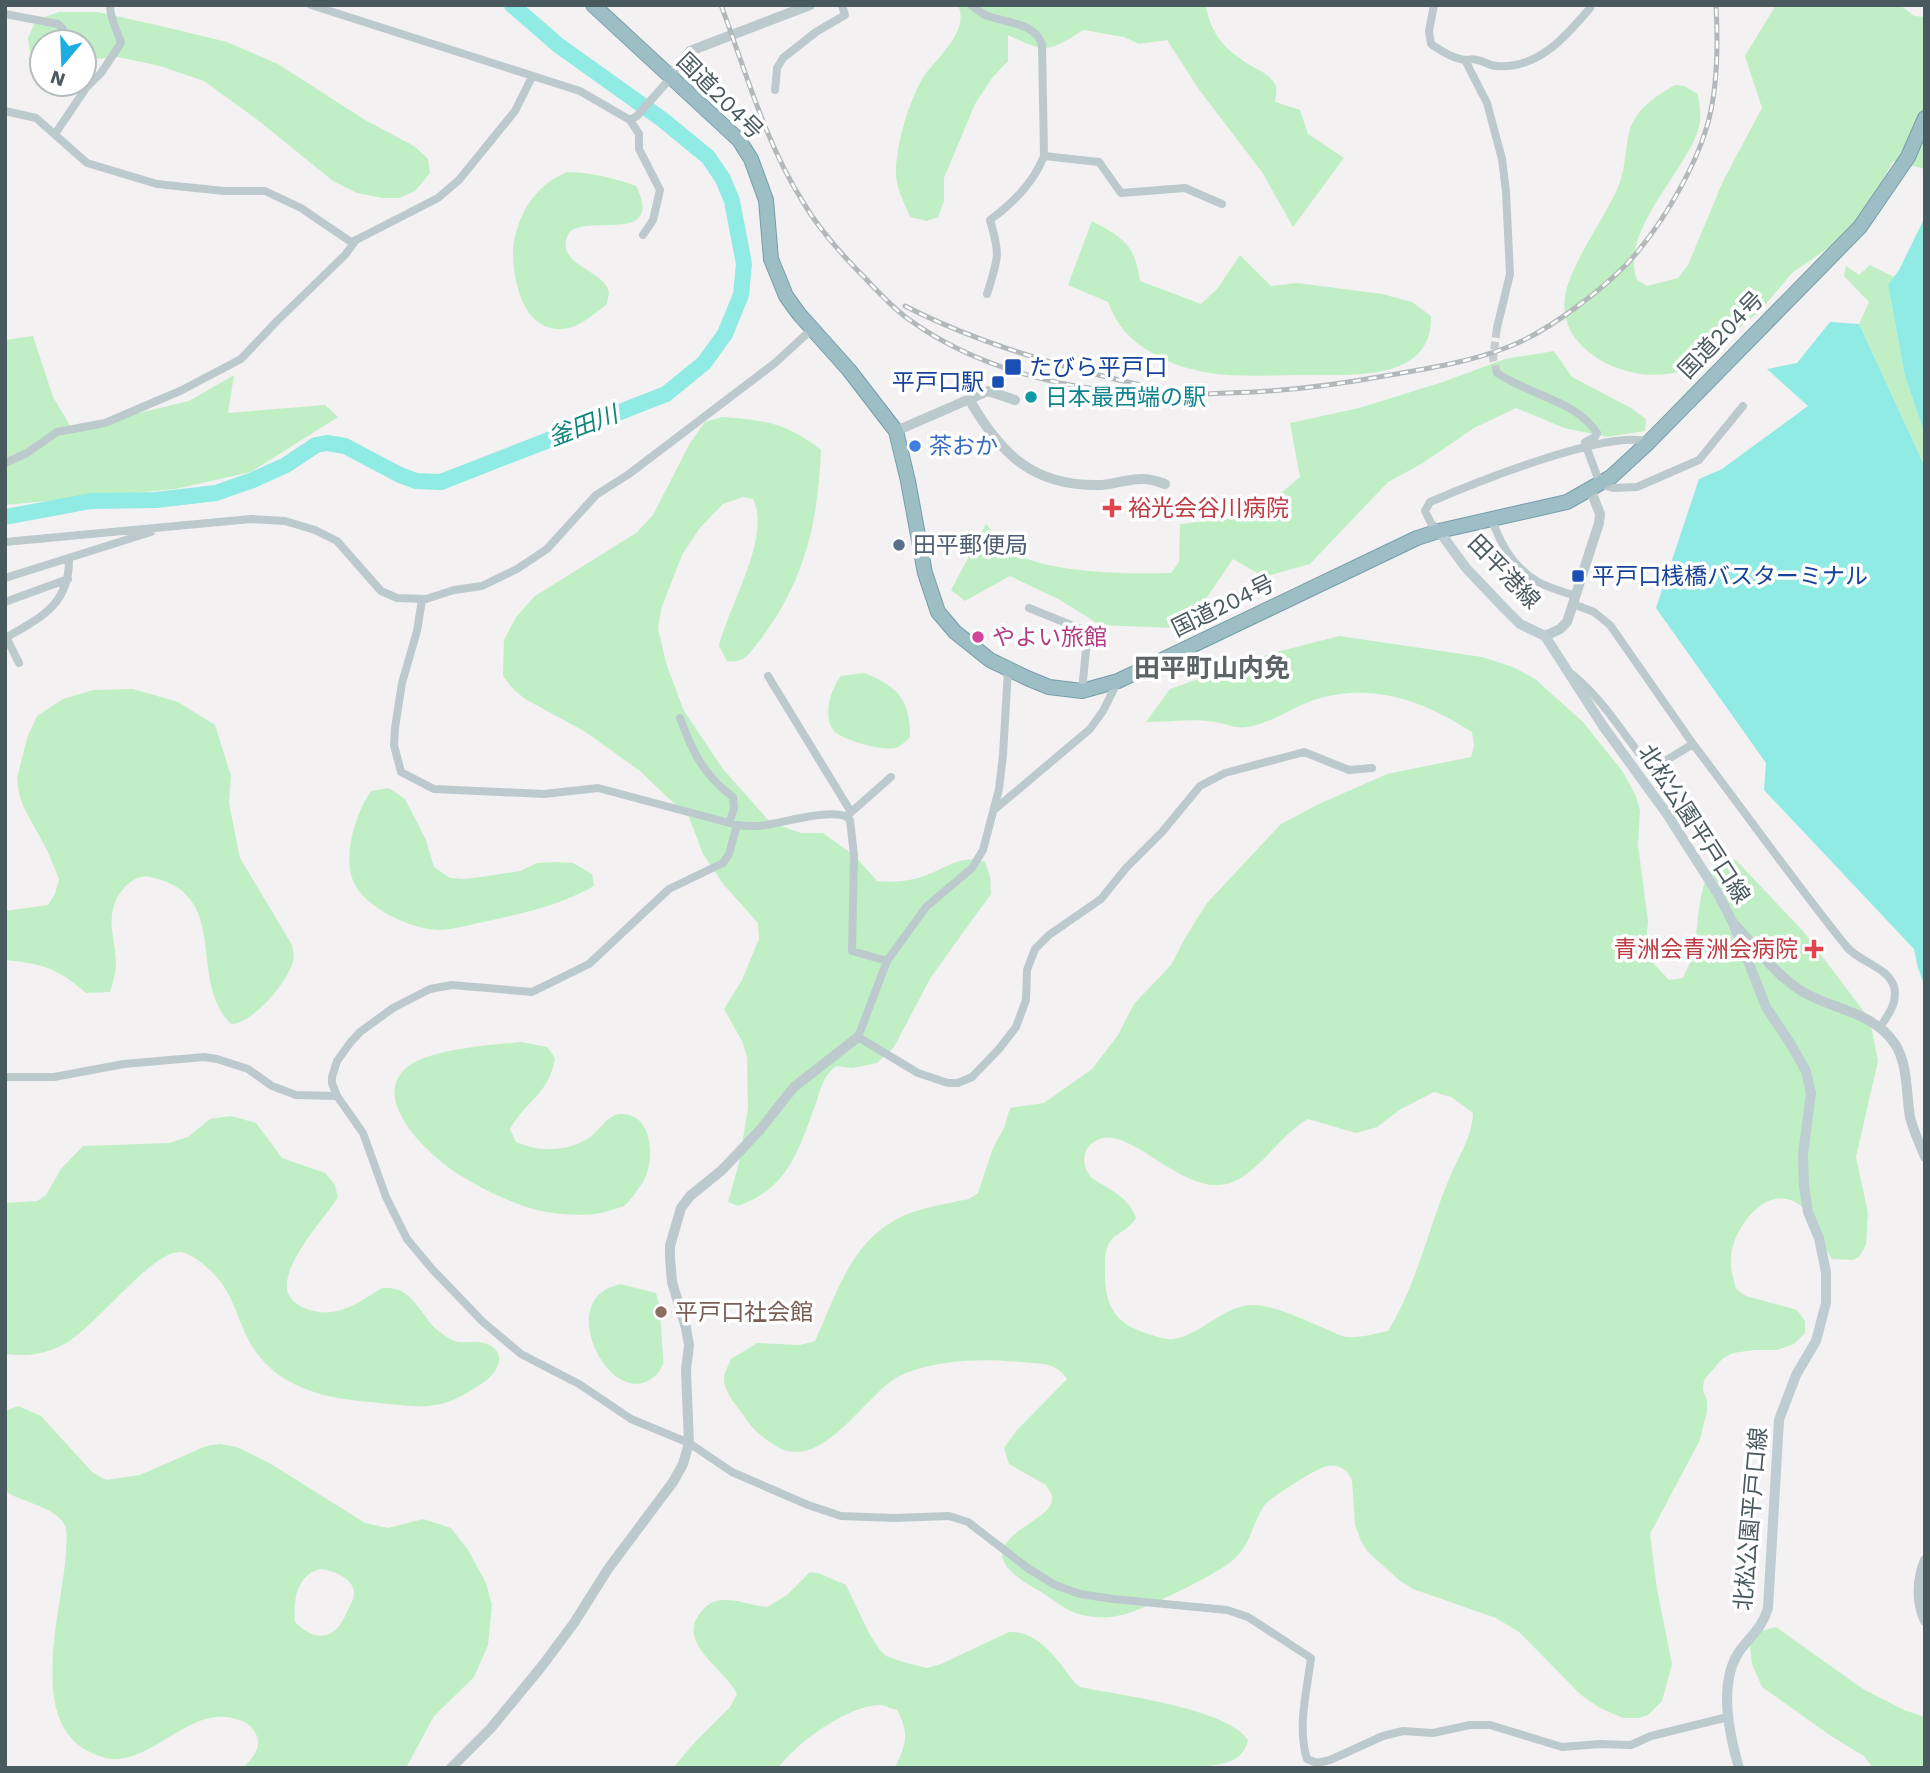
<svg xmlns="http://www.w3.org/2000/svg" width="1930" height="1773" viewBox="0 0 1930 1773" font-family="'Work Sans','Noto Sans JP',sans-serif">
	<rect width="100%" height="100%" fill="#f3f1f2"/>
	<path fill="#c1efc5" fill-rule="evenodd" d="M958 5H1206C1210 36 1229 53 1255 68 1263 72 1272 77 1276 86 1277 90 1276 96 1275 102L1300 110 1308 134 1344 158 1293 227 1262 172 1200 91 1167 40 1139 44 1124 37 1083 30C1048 53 1045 53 1008 35V61L992 78 975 104 944 178V201L938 217 927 221 910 217C905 204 897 190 896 176 895 147 909 100 924 76 937 57 970 32 958 5Z
		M1776 5H1900L1914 16 1925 17V169L1893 161 1843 252 1831 246 1792 273 1760 311 1713 349 1708 366C1687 371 1662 377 1640 374 1595 367 1551 333 1568 284 1579 253 1600 224 1615 194 1626 171 1624 157 1629 133 1634 110 1656 96 1675 85L1684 86 1698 94C1699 104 1702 117 1699 127 1687 171 1618 232 1637 280L1647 286 1678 278 1688 265 1723 181 1762 108 1745 56Z
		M59 12H98L165 27 227 42 278 64 365 120 414 146 428 159 430 173 415 191 399 198H383L357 193 333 181 259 121 204 81 160 66 118 57 84 60V42H42V60L30 52 28 38 36 20Z
		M567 172C592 173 612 177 636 186 667 248 579 211 568 235 554 265 606 270 609 293 609 294 607 303 607 304 594 314 578 329 561 329 523 330 513 281 513 251 513 241 517 230 520 220 529 198 545 181 567 172Z
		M1092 221C1123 238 1135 244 1140 281L1201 304 1217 289 1240 255 1271 286 1297 283 1382 294 1412 302 1431 316C1433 385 1345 374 1298 375 1247 376 1198 380 1152 353 1131 341 1116 325 1108 302L1068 285Z
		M1870 265 1894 277 1888 285 1905 376 1925 435V467L1859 324 1869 302 1844 276 1846 266 1859 275Z
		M33 336 53 397 72 429 189 401 234 375 228 413 325 405 338 417 251 472 175 489 5 505V340Z
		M1554 351 1572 377 1631 408 1646 419 1645 431 1607 437 1564 428 1516 408 1474 428 1423 463 1388 482 1310 564 1264 577 1233 559 1199 609 1173 628 1100 625 1060 600 1010 576 965 601 951 590 986 524C992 531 999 542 1007 548 1038 574 1131 574 1171 573L1179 562 1180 524 1254 516 1300 477 1290 423 1359 408 1443 382 1505 359Z
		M722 417C766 420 786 423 821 450 818 522 805 581 760 640 750 652 745 664 727 661L719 646C728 606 772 537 753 499L743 497 723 504 699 529 682 555 661 609 658 629 667 666 684 711 723 769 770 822 801 833H823L855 856 877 881C893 883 912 881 927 875 948 867 961 854 985 862L990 876 991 894 931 977 894 1047 877 1063 853 1068 836 1066C823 1076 821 1088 816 1103 799 1149 789 1188 738 1206L728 1202 739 1163 748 1108 747 1057 742 1041 724 1009 742 980 759 939 758 923 724 885 703 854 689 817 666 796 640 771 608 748 584 731 525 699 513 689 503 676 504 640 516 617 535 596 636 533 653 515 690 443 705 422Z
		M1339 636 1482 657 1513 667 1535 679 1583 722 1623 772 1636 796 1640 811 1638 845 1648 921 1646 945 1654 964 1669 980 1683 978C1686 971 1690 964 1692 957 1701 925 1694 881 1721 857L1736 860 1803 931 1865 1013 1872 1031 1878 1061 1856 1157 1868 1213 1866 1245 1859 1257 1853 1260 1832 1259C1821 1243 1812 1212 1797 1203 1765 1184 1733 1228 1731 1257 1730 1268 1733 1278 1736 1289L1746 1296 1797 1310 1805 1321V1333L1794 1344 1777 1350H1754L1733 1353 1723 1358 1704 1380 1703 1390 1707 1401V1412L1699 1442 1650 1534 1657 1589 1672 1664 1662 1701 1648 1715 1639 1718H1623L1600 1708 1581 1695 1519 1632 1496 1618 1413 1589 1399 1580 1368 1552 1361 1541 1355 1525 1352 1480C1348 1470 1338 1464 1327 1466 1317 1468 1269 1498 1264 1506 1250 1527 1252 1547 1228 1564 1210 1577 1139 1613 1117 1616 1104 1619 1087 1617 1075 1613 1061 1607 1048 1595 1034 1588 1023 1582 1002 1568 1002 1554 1003 1533 1041 1521 1050 1506 1052 1503 1052 1499 1052 1495L1046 1485 1009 1464 1004 1448 1016 1431 1067 1379C1055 1361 1039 1364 1020 1362 983 1358 932 1360 899 1376 864 1395 821 1476 774 1445 762 1437 752 1429 744 1416 737 1406 724 1392 724 1379 724 1373 729 1364 731 1359L757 1343 800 1345 815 1341C836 1296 849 1246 895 1220 916 1208 945 1204 969 1199L978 1193 993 1148 1004 1128 1010 1108 1044 1103 1092 1069 1118 1035 1134 1004 1171 965 1185 938 1207 903 1281 824 1319 804 1387 774 1471 757 1474 746 1472 732C1422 700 1370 681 1311 701 1290 709 1269 724 1247 727 1235 729 1227 724 1216 722 1194 718 1168 722 1146 722L1170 689 1269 654ZM1434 1092 1451 1097 1473 1113C1472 1138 1459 1155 1449 1179 1428 1229 1417 1284 1388 1331 1375 1334 1360 1338 1346 1337 1340 1336 1332 1331 1326 1329 1307 1321 1276 1306 1255 1305 1224 1304 1202 1335 1173 1339 1166 1340 1159 1337 1152 1335 1119 1326 1105 1310 1105 1275 1105 1264 1104 1252 1109 1243 1115 1233 1127 1232 1136 1218 1131 1202 1117 1193 1103 1185 1099 1182 1093 1180 1090 1176 1080 1163 1083 1147 1097 1140 1131 1122 1187 1204 1235 1181 1261 1169 1281 1134 1308 1119L1356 1133 1377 1127 1401 1109Z
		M864 673C897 685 911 701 910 737 907 740 902 745 898 747 886 753 844 740 835 732 821 718 831 688 841 676Z
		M133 689 178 702 215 725 231 776 229 803 240 858 292 945C292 947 294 955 294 957 292 978 252 1025 231 1024 186 979 233 894 150 877 135 874 124 886 117 898 106 919 115 939 116 961 116 972 113 982 110 992L86 993C57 968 44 964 5 960V911L48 905 55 894 59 879 47 850 24 808 19 794 17 778 27 738 37 716 63 699 93 690Z
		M389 788 405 799 426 840 434 867 450 878 465 879 495 875 520 871 537 863 556 862 573 863 592 874 594 886C561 905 524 913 488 921 472 924 456 929 440 930 412 930 361 907 352 878 344 851 356 813 371 791Z
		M521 1042 547 1047 555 1058C549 1095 526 1100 510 1129L516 1142C538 1152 566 1152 587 1139 599 1133 606 1115 620 1114 655 1112 656 1165 641 1185 636 1192 630 1201 624 1206 620 1208 613 1209 609 1211 588 1217 563 1215 541 1211 517 1206 484 1190 463 1177 436 1162 370 1104 404 1070 424 1049 492 1045 521 1042Z
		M231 1116 256 1123 282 1158 325 1173 335 1185 338 1197C324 1220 274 1271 290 1297 294 1303 301 1307 307 1309 331 1318 350 1308 371 1295 378 1291 380 1287 389 1288 412 1289 421 1314 435 1328 440 1332 447 1338 452 1340 460 1344 470 1341 479 1342 506 1346 504 1368 484 1382 442 1411 428 1408 380 1403 362 1401 345 1400 328 1396 297 1388 272 1376 254 1349 234 1318 236 1290 203 1264 197 1259 188 1253 180 1252 153 1250 95 1327 66 1343 47 1354 27 1357 5 1354V1203L37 1201 46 1195 61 1169 83 1146 169 1143 188 1137 210 1119Z
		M620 1284 656 1293C661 1309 661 1325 662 1342 662 1349 664 1357 663 1364 661 1369 658 1374 654 1377 614 1410 562 1315 605 1290 609 1287 616 1286 620 1284Z
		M18 1406 41 1416 92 1472 106 1480 140 1475 206 1446 220 1444 237 1447 271 1464 365 1523 388 1528 423 1519 451 1528 468 1550 486 1583 492 1605 488 1645 474 1677 434 1716 406 1768H243C250 1760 259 1752 258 1741 257 1732 250 1724 242 1721 195 1702 163 1754 119 1759 108 1760 98 1756 88 1751 26 1720 63 1607 66 1552 66 1542 69 1529 62 1521 49 1505 21 1502 5 1491V1411ZM322 1569C334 1571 355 1579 354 1594 354 1600 348 1609 346 1614 334 1641 315 1642 295 1622 293 1600 297 1573 322 1569Z
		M810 1572 818 1573 846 1585 869 1633 879 1649 886 1656 903 1662 927 1668 941 1664 1009 1632C1039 1630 1059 1662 1075 1683L1080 1687C1118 1695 1227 1708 1248 1740 1242 1766 1217 1764 1195 1768H895C906 1743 910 1735 897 1710 892 1709 886 1706 881 1705 849 1704 796 1743 778 1768H673L695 1742 730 1707 737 1694C725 1668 676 1644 700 1613 706 1605 714 1600 723 1600 738 1599 752 1606 767 1607L787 1595Z
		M1776 1627 1863 1689 1904 1710 1925 1717V1768H1873L1864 1756 1831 1736 1762 1687 1752 1664 1750 1646 1754 1633Z"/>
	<path fill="#8febe3" d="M1925 217V435L1905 376 1888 285 1899 270Z
		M1830 322 1859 324 1925 467V987L1918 968 1914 949 1764 790 1766 763 1656 608 1699 479 1722 469 1808 406 1767 369 1797 363Z"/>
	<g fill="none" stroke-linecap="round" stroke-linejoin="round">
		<path stroke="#8febe3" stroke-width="16" d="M5 517 91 501 156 500 216 493 253 480 286 465 316 445 327 443 345 446 400 475 416 481 441 482 666 394 704 363 725 334 741 295 744 264 732 201 723 179 708 157 663 120 558 45 512 5"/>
		<path stroke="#c8cbcd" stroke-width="8" stroke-dasharray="8 4" stroke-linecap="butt" d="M1497 373 1493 358 1497 328"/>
		<defs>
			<path id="trunk" d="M593 5 739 140 751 159 766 200 771 259 786 296 799 314 849 370 896 431 908 481 925 573 938 612 955 632 990 660 1027 678 1049 687 1082 691 1118 681 1417 538 1439 531 1567 502 1611 477 1649 442 1860 227 1908 157 1925 118"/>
		</defs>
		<use href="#trunk" stroke="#759eaa" stroke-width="16"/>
		<path stroke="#bdcacd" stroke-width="8" d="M311 5 580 91 630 120 637 116 667 82 670 76
			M971 5C975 8 980 12 985 15 1004 23 1036 22 1042 45L1044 156C1034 182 1012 204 990 220 1001 257 998 258 987 294
			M1434 5 1429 31 1431 44C1442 51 1453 59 1466 60 1474 60 1469 58 1477 60 1484 61 1490 66 1497 66 1539 69 1566 36 1590 8L1591 5
			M5 14 58 24 63 29 58 40
			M1465 60 1487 103 1502 159 1506 192 1510 274 1497 328
			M775 90 777 68 783 58 816 32 845 15 842 5
			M5 111 36 118 87 163 157 184 224 191H265L301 208 351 242 356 240
			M630 120 639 134V149L660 190 653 220 643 235
			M55 134 86 88 101 73 121 43C117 29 110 20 110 5
			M1044 156 1099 162 1121 193 1185 188 1222 204
			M1497 373C1529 395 1577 401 1597 433L1595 437 1585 442 1586 446 1600 484 1613 488 1637 487 1699 460 1743 406
			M5 463 27 453 57 432 105 423 180 391 241 359 277 321 345 255 356 240 438 198 459 180 515 111 532 77
			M1492 519C1500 544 1514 568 1538 582 1549 588 1564 592 1576 596
			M1439 531 1431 523 1425 511 1430 502C1472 484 1609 428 1649 442
			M5 542 251 519 285 521 315 530 337 541 381 591 397 598 426 599 454 590 482 586 517 569 547 549 596 495 629 474 775 363 812 329
			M5 578 151 532
			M422 600 417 631 402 683 395 728 394 745 401 772 434 789 544 794 598 788 737 825C744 826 752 826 759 826 780 824 829 808 847 817
			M5 602 68 579
			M1573 604 1594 612 1610 625 1693 744
			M1029 608 1081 629 1087 639 1082 691
			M6 637 19 663
			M5 638C41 618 70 604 69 558
			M1008 669 1003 755 999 789 983 850 972 868 926 907 887 961 858 1037 918 1073 948 1083H958L972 1077 999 1049 1016 1027 1026 1000 1027 970 1035 949 1049 935 1101 899 1126 868 1162 832 1200 786 1225 773 1304 752 1349 770 1372 768
			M1573 675C1605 701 1625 738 1652 769L1693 744C1744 811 1793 880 1846 946 1858 962 1889 967 1894 987 1898 1002 1888 1016 1880 1027
			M768 676 851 812
			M680 718C692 751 704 776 733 797L734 809 729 823
			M994 810 1090 729 1103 711 1118 681
			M849 814 891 777
			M847 817 850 820 854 855 852 951 887 961
			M737 825 729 854 723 863 669 889 589 964 532 992 452 985 430 989 393 1008 360 1032 350 1043 337 1061 332 1077V1083L337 1096 363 1133 386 1197 407 1239 432 1269 483 1322 521 1354 579 1384 631 1419 689 1443 732 1472 808 1505 841 1516 894 1518 949 1516 968 1522 1029 1569 1055 1585 1080 1594 1113 1599 1227 1610 1248 1617 1311 1658C1307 1690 1297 1727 1307 1759L1317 1763 1330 1760 1383 1736 1403 1731 1433 1733 1470 1725H1490L1562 1747 1600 1744 1631 1745 1651 1736 1728 1717
			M5 1077H54L124 1064 204 1057 217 1059 248 1069 272 1086 296 1095 337 1096"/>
		<path stroke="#bdcacd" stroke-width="10" d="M670 76 690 51 810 5
			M969 399C1001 455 1034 487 1101 485 1116 484 1130 478 1144 479 1151 479 1159 482 1165 484
			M896 431 988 391 1015 400
			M1545 636 1560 629 1567 622 1599 523 1600 514 1591 491
			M1735 925C1757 948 1775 975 1803 992 1834 1010 1874 1012 1895 1044 1908 1064 1906 1093 1910 1117 1913 1130 1920 1144 1925 1157
			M1925 1560C1917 1579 1916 1602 1925 1621
			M451 1768 491 1728 542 1666 574 1623 608 1569 673 1482 683 1464 689 1443 686 1370 689 1345 686 1328 672 1282 670 1258V1246L681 1208 690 1196 722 1170 759 1131 794 1087 858 1037"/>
		<path stroke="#bdcdd2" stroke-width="10" d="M1439 531 1466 568 1504 608 1520 624 1545 636 1603 726 1667 814 1718 894 1733 923 1766 1007 1790 1043 1806 1071 1811 1093 1803 1154 1804 1186 1808 1212 1819 1238 1826 1272V1303L1816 1341 1796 1375 1779 1420 1768 1608C1763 1626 1752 1635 1741 1649 1717 1681 1729 1734 1739 1768"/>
		<use href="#trunk" stroke="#9ebec6" stroke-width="14"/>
		<defs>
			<path id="rail" d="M721 5C746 72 765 142 803 202 820 231 843 256 866 279 879 293 892 307 907 318 976 369 1066 390 1149 394 1175 396 1201 394 1227 393 1283 392 1336 385 1390 375 1430 368 1470 362 1508 347 1548 332 1612 284 1639 250 1667 216 1698 162 1709 119 1718 83 1718 42 1716 5
				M905 306C981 345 1065 368 1149 387"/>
		</defs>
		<use href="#rail" stroke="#b3b8bb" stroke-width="5"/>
		<use href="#rail" stroke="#fff" stroke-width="2.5" stroke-dasharray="8" stroke-linecap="butt"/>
	</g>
	<g fill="#1a4fb4" stroke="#fff" stroke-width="2.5">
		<rect x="1004" y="358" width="18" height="18" rx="3.5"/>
		<rect x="991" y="375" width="14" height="14" rx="3.5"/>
		<rect x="1571" y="569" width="14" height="14" rx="3.5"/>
	</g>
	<circle fill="#0f9aa8" stroke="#fff" stroke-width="2.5" cx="1031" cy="397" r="7"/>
	<circle fill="#3f7fe0" stroke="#fff" stroke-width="2.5" cx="915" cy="446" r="7"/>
	<g fill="#e0444e" stroke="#fff" stroke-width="2.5">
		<path d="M1108.5 497.5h7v7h7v7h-7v7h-7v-7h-7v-7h7z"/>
		<path d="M1810.5 938.5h7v7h7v7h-7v7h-7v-7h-7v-7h7z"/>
	</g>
	<circle fill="#5c6f8a" stroke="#fff" stroke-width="2.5" cx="899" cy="545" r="7"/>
	<circle fill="#d1479c" stroke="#fff" stroke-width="2.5" cx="978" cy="637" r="7"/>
	<circle fill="#8d6e63" stroke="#fff" stroke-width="2.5" cx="661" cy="1312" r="7"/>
	<g text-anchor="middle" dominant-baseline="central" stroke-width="7" stroke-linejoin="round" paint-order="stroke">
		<g font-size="23" fill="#495a5e" stroke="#fff">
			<text transform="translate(720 96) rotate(45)">国道204号</text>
			<text transform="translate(1721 335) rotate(-46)">国道204号</text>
			<text transform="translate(1504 572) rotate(46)">田平港線</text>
			<text transform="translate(1223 606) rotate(-26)">国道204号</text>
			<text transform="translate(1694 824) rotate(57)">北松公園平戸口線</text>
			<text transform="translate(1751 1519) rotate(-85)">北松公園平戸口線</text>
		</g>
		<g font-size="23" fill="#164399" stroke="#fff" text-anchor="start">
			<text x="1029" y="367">たびら平戸口</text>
			<text x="984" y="382" text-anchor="end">平戸口駅</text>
			<text x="1592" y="576">平戸口桟橋バスターミナル</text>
		</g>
		<g font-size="23" fill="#0d838f" stroke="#fff" text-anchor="start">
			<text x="1045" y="397">日本最西端の駅</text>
		</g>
		<g font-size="23" fill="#366cbe" stroke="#fff" text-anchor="start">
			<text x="929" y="446">茶おか</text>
		</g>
		<g font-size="23" fill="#be3a42" stroke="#fff" text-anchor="start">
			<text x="1128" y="508">裕光会谷川病院</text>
			<text x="1798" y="949" text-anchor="end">青洲会青洲会病院</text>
		</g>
		<g font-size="23" fill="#4e5e75" stroke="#fff" text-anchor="start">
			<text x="913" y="545">田平郵便局</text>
		</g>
		<g font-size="23" fill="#b23c85" stroke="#fff" text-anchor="start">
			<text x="992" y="637">やよい旅館</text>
		</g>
		<g font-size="23" fill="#785e54" stroke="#fff" text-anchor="start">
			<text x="675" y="1312">平戸口社会館</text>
		</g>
		<g font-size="24" font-style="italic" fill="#10857b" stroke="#fff">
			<text transform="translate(583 426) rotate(-21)">釜田川</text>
		</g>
		<g font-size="26" font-weight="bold" fill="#5d6466" stroke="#fff">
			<text x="1212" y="668">田平町山内免</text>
		</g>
	</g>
	<rect width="1930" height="1773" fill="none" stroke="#495a5e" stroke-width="14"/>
	<g transform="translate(63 63) rotate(199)"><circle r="33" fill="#ffffff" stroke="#b6bdbf" stroke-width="2"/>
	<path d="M0-5L12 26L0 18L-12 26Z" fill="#1cade2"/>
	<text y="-10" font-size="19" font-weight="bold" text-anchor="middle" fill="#495a5e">N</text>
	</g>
</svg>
